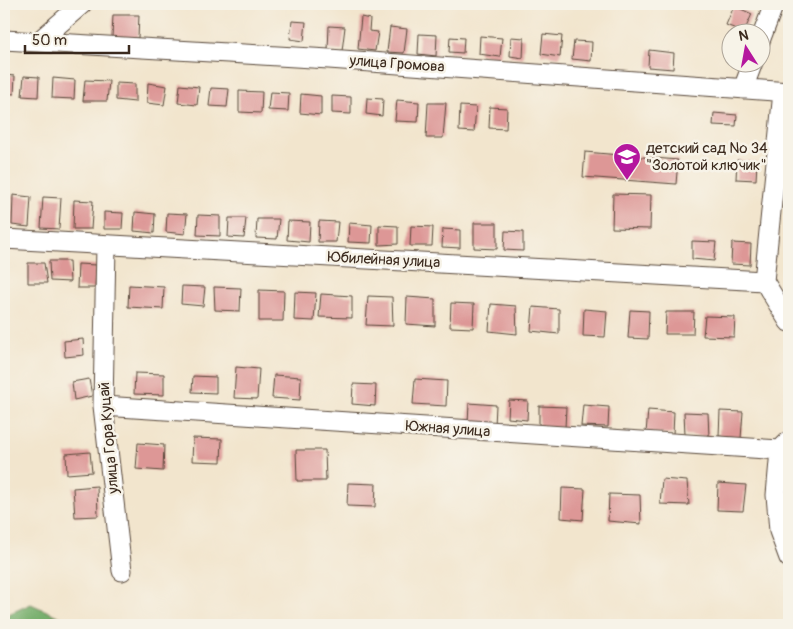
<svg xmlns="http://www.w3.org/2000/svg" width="793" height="629" viewBox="0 0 793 629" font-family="Pangolin,sans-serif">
	<rect width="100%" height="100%" fill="#f7f3e8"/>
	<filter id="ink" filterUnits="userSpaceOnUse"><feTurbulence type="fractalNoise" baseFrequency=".02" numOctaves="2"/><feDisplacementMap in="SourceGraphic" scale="10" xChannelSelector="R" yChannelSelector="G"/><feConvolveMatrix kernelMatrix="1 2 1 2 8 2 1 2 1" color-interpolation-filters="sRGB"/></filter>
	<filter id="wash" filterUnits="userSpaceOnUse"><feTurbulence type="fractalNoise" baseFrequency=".0096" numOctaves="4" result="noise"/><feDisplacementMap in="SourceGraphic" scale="20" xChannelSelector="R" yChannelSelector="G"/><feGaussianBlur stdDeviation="1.12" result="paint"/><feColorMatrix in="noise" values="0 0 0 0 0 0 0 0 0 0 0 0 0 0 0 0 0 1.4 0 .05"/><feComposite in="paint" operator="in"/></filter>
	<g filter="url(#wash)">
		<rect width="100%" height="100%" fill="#f2e5cd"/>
		<path fill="#75ad6b" stroke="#586c44" d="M31 604 78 625H4V616Z"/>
		<g id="blocks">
			<path fill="#dd9796" d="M734 6 752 14 744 32 726 25Z
				M113 15H139L138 38 112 37Z
				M361 17 370 19 369 31 378 32 375 51 358 49Z
				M292 21 306 22 304 41 290 39Z
				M329 26 345 27 342 51 328 50Z
				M390 27 407 29 404 53 387 52Z
				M419 34 437 35 436 56 418 54Z
				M543 34 562 36 560 57 541 54Z
				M480 36 502 38 500 57 479 54Z
				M450 37 464 38 463 53 449 52Z
				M511 37 524 38 523 58 510 56Z
				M574 41 592 42 591 61 572 59Z
				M649 50 674 53 673 69 648 67Z
				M4 75 15 76 14 94 4 93Z
				M24 76 39 77 38 97 22 96Z
				M53 78 75 80 74 99 52 98Z
				M85 80 109 81 107 101H83Z
				M116 83 135 84V102L116 100Z
				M148 83 167 86 164 105 147 103Z
				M180 85 199 87 197 105 178 103Z
				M211 88 229 89 227 107 209 106Z
				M239 91 262 92 261 113 239 112Z
				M270 92 289 93 288 111 268 110Z
				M301 94 321 96V115L300 113Z
				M332 96 351 97V114L332 113Z
				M367 98 383 99 382 116 366 114Z
				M397 100 419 102 418 122 395 121Z
				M428 103H446L443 138H426Z
				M460 106 476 107 474 132 459 131Z
				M490 107 507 108 506 129 489 128Z
				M714 113 737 115 736 126 713 125Z
				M585 152 678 160 676 184 583 177Z
				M737 160 757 162 756 180 736 179Z
				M613 194 651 195 650 229 612 228Z
				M13 195 31 197 29 227 12 225Z
				M43 197 61 198 59 229 41 228Z
				M74 200 93 201 91 229H73Z
				M104 212 123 213 122 229H104Z
				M135 212 155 214 154 233 134 231Z
				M167 213 187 214 185 234 166 232Z
				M198 215 220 216V236L197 235Z
				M229 218H246L244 238 228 237Z
				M257 219H279L277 239 256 238Z
				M288 221 310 222 309 242 287 240Z
				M319 221 338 222 336 242H318Z
				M349 223 372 225 371 243 348 242Z
				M474 223H497V249L474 248Z
				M379 225 398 226V244L379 245Z
				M411 226 433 227 432 246H410Z
				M443 229 460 230V248L442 247Z
				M505 231 523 232V251L504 250Z
				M692 241 716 242 714 261 692 259Z
				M732 243 751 244 750 265 731 264Z
				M49 261H69L70 282 50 281Z
				M28 263H44L47 283H28Z
				M78 264 96 265 95 288H77Z
				M129 285 164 287 163 309 128 307Z
				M182 286 205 287 203 306 181 304Z
				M214 287 241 288 240 311 215 310Z
				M259 290 284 291 283 321H259Z
				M295 292 316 293 314 321 294 320Z
				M321 294 352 296V318L319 317Z
				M368 296 392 297 393 326 366 325Z
				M407 297 435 299V326L406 324Z
				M451 303 474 304 473 328 450 327Z
				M491 304 516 306 517 334 489 331Z
				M533 307 559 309V334L531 331Z
				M584 309 607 311 605 337 583 336Z
				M630 310 649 311 648 339 628 338Z
				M666 312H694L693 334H665Z
				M705 316 735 317 734 337 703 336Z
				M83 339 84 355 65 357 64 341Z
				M236 367 259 369 257 399 234 398Z
				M135 373 164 374V395L134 394Z
				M274 375 301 377 300 400 272 398Z
				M193 376 216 377V393L192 392Z
				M89 379 92 396 74 400 72 382Z
				M415 379 447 381 446 406 413 404Z
				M353 384 376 385 375 406 352 404Z
				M509 400 528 401 527 420 508 418Z
				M469 403 496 405 495 426 468 423Z
				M583 405 609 407 608 427 581 426Z
				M539 406 566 407 565 428H539Z
				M648 410 674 412 673 434 646 433Z
				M720 411 743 412 741 438 719 436Z
				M684 412 708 413 709 437 685 435Z
				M193 438 222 439 221 462 192 461Z
				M138 443 164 445 163 471 136 469Z
				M296 450H325L326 481H297Z
				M90 452 92 472 67 474 66 454Z
				M662 479 687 481 689 505 660 504Z
				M348 483 376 484 375 507 347 506Z
				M718 483 746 485 743 511 717 510Z
				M97 486 98 516 75 517 73 488Z
				M562 488 585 489 583 520 561 518Z
				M609 494 640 495 641 524 608 521Z"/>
		</g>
	</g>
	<g filter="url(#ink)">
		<use href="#blocks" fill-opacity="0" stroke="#564638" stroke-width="1"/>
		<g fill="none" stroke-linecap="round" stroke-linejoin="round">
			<defs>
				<path id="minor" d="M4 40 329 59 789 92
					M760 41 774 4
					M38 42 82 4
					M743 89 753 62
					M783 92 764 281 789 322
					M4 239 764 281
					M106 245 103 406 122 571
					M103 406 780 450 789 441
					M780 450 776 495 779 531 789 558"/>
			</defs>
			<use href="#minor" stroke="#564638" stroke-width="21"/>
			<use href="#minor" stroke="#fff" stroke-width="19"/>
		</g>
	</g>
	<defs>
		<symbol id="school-pin" viewBox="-11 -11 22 30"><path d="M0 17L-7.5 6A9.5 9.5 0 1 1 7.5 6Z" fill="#b5179e" stroke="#f7f3e8"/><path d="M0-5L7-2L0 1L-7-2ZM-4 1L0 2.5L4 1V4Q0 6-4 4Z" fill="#fff"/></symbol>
	</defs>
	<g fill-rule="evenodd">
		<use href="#school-pin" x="611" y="141" width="32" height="43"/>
	</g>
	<g text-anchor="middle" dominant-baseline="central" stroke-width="5" stroke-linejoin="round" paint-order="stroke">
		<g font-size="15" fill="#3b2a1e" stroke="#f7f3e8">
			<text transform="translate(397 64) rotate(4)">улица Громова</text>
			<text transform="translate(384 260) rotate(3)">Юбилейная улица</text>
			<text transform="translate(448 429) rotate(4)">Южная улица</text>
			<text transform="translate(109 438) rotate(-95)">улица Гора Куцай</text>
		</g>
		<g font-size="15" fill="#3b2a1e" stroke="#f7f3e8" text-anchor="start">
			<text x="646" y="148">детский сад № 34<tspan x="646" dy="17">"Золотой ключик"</tspan></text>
		</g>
	</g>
	<rect width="793" height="629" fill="none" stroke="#f7f3e8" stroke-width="20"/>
	<g transform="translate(746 48) rotate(349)"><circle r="24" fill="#f7f3e8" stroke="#aca397"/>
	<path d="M0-4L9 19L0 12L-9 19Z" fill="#b5179e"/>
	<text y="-8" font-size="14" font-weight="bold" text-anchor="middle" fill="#3b2a1e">N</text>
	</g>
	<path d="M25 45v8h104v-8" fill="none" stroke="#3b2a1e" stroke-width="2.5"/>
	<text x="32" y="45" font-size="15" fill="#3b2a1e" stroke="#f7f3e8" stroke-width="4" paint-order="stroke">50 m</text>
</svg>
